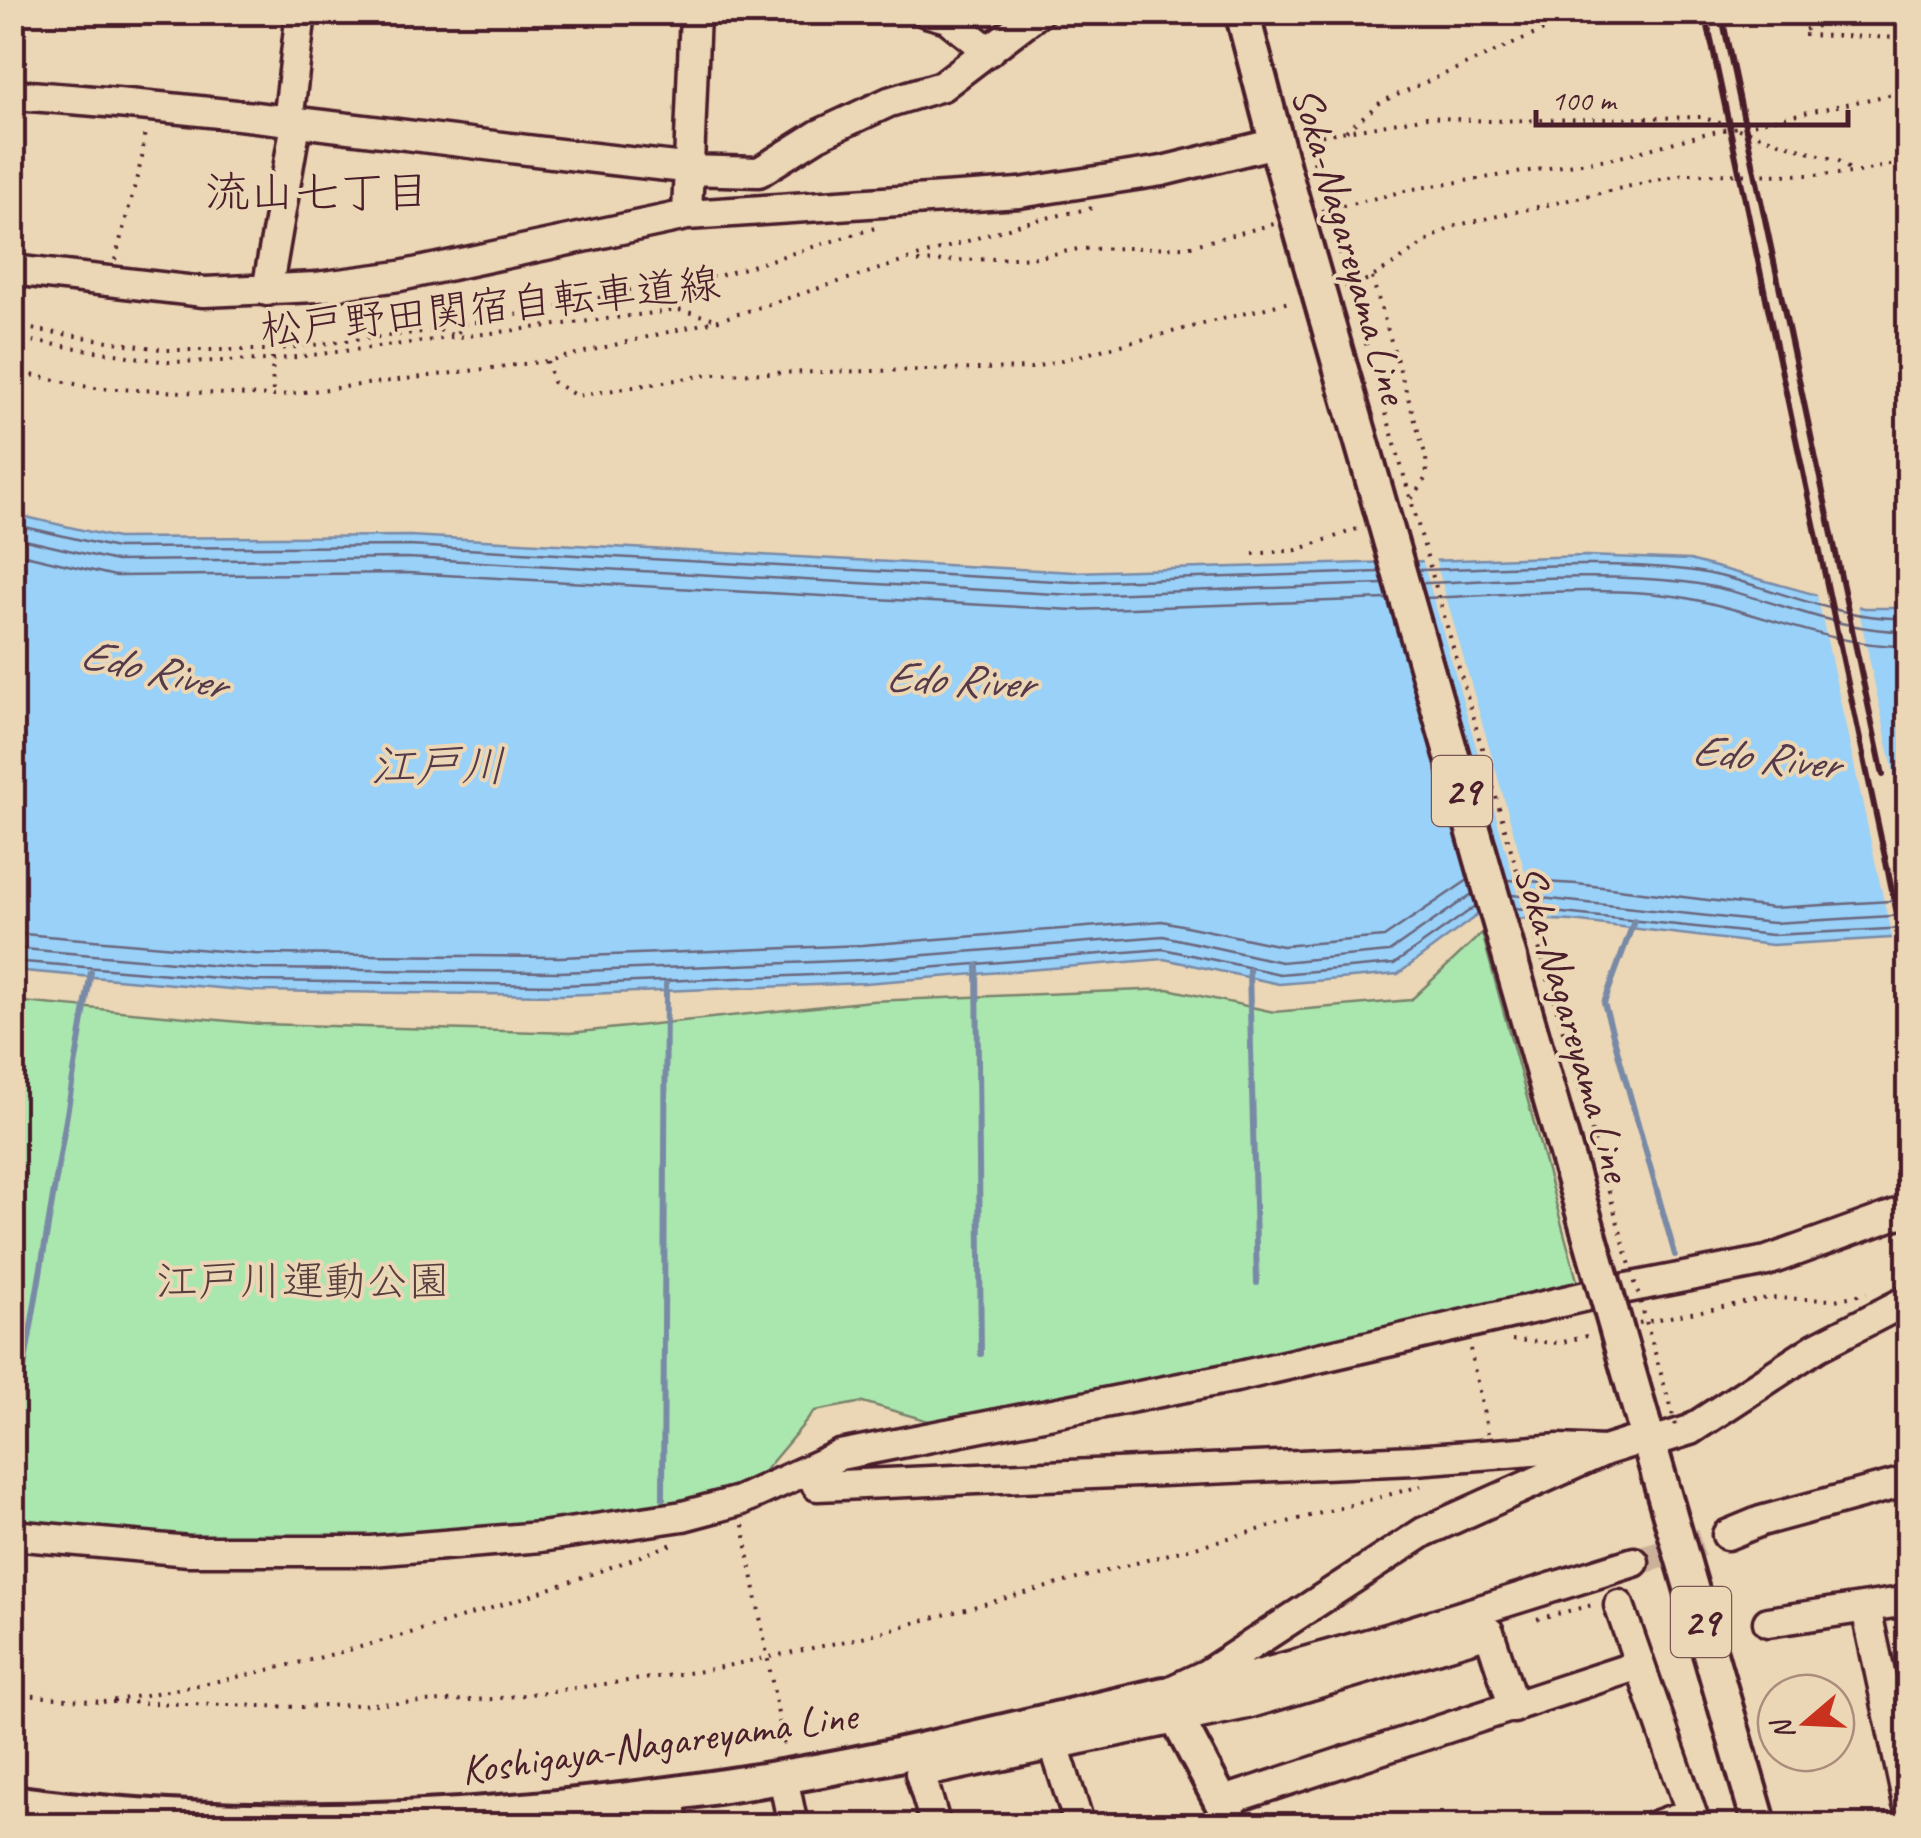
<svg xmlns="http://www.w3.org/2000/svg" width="1921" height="1838" viewBox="0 0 1921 1838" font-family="Caveat,'Klee One',sans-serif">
	<rect width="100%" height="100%" fill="#ebd6b5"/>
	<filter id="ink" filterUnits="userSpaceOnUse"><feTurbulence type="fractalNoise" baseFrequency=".01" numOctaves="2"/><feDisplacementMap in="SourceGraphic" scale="20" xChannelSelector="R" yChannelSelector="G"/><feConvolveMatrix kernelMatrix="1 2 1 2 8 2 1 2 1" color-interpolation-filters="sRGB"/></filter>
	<g filter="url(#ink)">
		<path fill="#aae7ae" stroke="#7a836c" stroke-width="2.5" d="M1482 933 1578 1284 1241 1363 932 1422 863 1402 815 1411 761 1475 722 1493 547 1524 340 1538 134 1536 13 1521V1001L261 1024 570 1033 871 1001 1168 989 1274 1012 1411 1000Z"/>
		<path fill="#99d1f8" stroke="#798aa6" stroke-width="2.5" d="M13 514 117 538 409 536 1074 572 1586 556 1690 560 1864 608H1908V937L1772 945 1572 921 1476 916 1398 974 1279 984 1164 959 865 983 561 995 253 991 13 970Z"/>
		<path fill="#ebd6b5" d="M1421 555H1434L1540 924H1527Z
			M1816 590 1857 601 1908 840V942L1893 943Z"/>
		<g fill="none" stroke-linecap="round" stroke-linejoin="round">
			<path stroke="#6a667d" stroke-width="2.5" d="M12 524 116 548 409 546 1074 582 1380 572
				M12 537 116 561 408 558 1074 595 1383 584
				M12 552 115 576 408 573 1074 610 1387 599
				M1418 570C1506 568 1598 560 1686 570 1762 579 1830 621 1908 618
				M1422 583C1508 580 1598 572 1684 582 1761 591 1829 632 1908 631
				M1426 598C1505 595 1609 584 1686 598 1762 612 1830 647 1908 646
				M1507 880 1577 884 1773 908 1908 900
				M1512 895 1773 923 1908 915
				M1515 908 1772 935 1908 928
				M12 933 255 954 560 957 862 945 1162 921 1282 946 1384 937 1468 880
				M12 948 254 969 560 972 863 960 1163 936 1281 962 1389 952 1472 894
				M12 961 254 981 560 985 864 973 1163 949 1280 974 1394 964 1476 906"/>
			<path stroke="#798aa6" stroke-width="6" d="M1634 921 1604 1003 1675 1255
				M977 966 981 1354
				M1249 970 1257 1283
				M12 1439 91 972
				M12 1442V1459
				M663 1498 666 984"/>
			<path stroke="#cbb199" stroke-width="28" stroke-dasharray="28 14" stroke-linecap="butt" d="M1634 1562 1727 1535"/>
			<defs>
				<path id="minor" d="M926 12 947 18 989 51
					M12 95C238 109 461 145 686 168
					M288 122 301 12
					M686 170 759 172 818 135 889 102 942 86 1039 12
					M687 215 695 12
					M12 270 204 292 317 287 400 276 687 215 1019 193 1162 171 1276 143
					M267 291 296 123
					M1649 1443 1690 1430 1817 1347 1908 1300
					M810 1470 817 1486 1415 1460 1559 1449 1604 1451
					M12 1535 189 1551H371L541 1537 683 1516 739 1501 840 1455 1236 1377 1591 1295 1767 1261 1908 1210
					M1727 1535 1761 1521 1908 1481
					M1619 1605 1696 1826
					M1866 1608 1908 1804
					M1768 1622 1908 1601
					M1164 1694 1207 1674 1424 1532 1604 1451 1648 1437
					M1187 1695 1400 1635 1634 1562
					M1054 1745 1080 1826
					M783 1777 793 1826
					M671 1793 673 1826
					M1221 1802 1639 1665
					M936 1826 920 1773 1247 1704 1489 1632 1514 1708
					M1655 1826 1691 1813"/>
				<path id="major" d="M1242 12 1282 164
					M1642 1418 1760 1826
					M12 1802C268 1837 533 1819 787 1776 913 1755 1039 1722 1164 1694L1234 1826"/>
			</defs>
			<use href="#minor" stroke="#4a1f2b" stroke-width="35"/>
			<use href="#major" stroke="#4a1f2b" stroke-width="40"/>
			<path stroke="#4a1f2b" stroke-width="4" stroke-dasharray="2.5 8" stroke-linecap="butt" d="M1868 12 1803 30V35L1908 38
				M1346 131 1381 102 1585 12
				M1301 139 1427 117 1487 121 1701 117 1839 161 1853 172
				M1322 211 1413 189 1620 157 1704 134 1908 91
				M115 260 142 158 145 128
				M918 262 1039 257 1078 249 1187 247 1274 224
				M1372 278 1426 457 1427 476 1408 504
				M1345 288C1386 277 1418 241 1458 225L1684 174 1816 175 1854 173 1908 161
				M271 315 273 395
				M12 326 166 350H270L439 330 455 336 464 324 571 305 668 280 715 277 875 228
				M12 338 167 362 271 360 679 310 716 319
				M547 361 553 382 577 396 713 374 1031 368 1293 301
				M12 371 94 388 273 396 547 361 719 320 1024 223 1092 208
				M1253 554 1297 550 1360 528
				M1639 1323 1769 1298 1835 1300 1867 1293
				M1512 1340 1559 1343 1591 1335
				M1470 1349 1488 1433
				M743 1525 785 1752
				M12 1584 16 1559
				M1537 1619 1596 1604
				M12 1694 102 1702
				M103 1702C301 1671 488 1615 675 1543
				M112 1702 301 1707 493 1699 702 1671 851 1640 1421 1486"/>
			<use href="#minor" stroke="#ebd6b5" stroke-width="28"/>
			<use href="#major" stroke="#ebd6b5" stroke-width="32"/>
			<path stroke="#4a1f2b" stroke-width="6" d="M1705 12 1908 965
				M1721 12 1883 775"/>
			<defs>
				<path id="major-bridge" d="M1282 164 1642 1418"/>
			</defs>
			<use href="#major-bridge" stroke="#4a1f2b" stroke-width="40" stroke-linecap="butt"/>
			<path stroke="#4a1f2b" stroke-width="4" stroke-dasharray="2.5 8" stroke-linecap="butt" d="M1311 151 1678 1433"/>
			<use href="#major-bridge" stroke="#ebd6b5" stroke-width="32"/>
		</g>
	</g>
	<g text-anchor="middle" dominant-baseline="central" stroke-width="8" stroke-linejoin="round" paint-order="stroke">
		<g fill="#ebd6b5" stroke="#7a5654" stroke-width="2.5">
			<rect x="1432" y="756" width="60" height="70" rx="8"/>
			<rect x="1671" y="1587" width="60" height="70" rx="8"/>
		</g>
		<g font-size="40" font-weight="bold" fill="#4a1f2b">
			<text x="1462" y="791">29</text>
			<text x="1701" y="1622">29</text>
		</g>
		<g font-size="42" fill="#4a1f2b" stroke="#ebd6b5">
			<text transform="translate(1350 245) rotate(74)">Soka-Nagareyama Line</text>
			<text transform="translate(490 307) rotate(-6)">松戸野田関宿自転車道線</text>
			<text transform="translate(1573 1023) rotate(74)">Soka-Nagareyama Line</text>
			<text transform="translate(659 1743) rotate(-8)">Koshigaya-Nagareyama Line</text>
		</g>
		<g font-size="42" fill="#583d3f" stroke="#ebd6b5">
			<text x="303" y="1281">江戸川運動公園</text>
		</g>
		<g font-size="45" fill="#4a1f2b" stroke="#ebd6b5">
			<text x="317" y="192">流山七丁目</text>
		</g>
		<g font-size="45" font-style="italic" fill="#563a4a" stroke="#ebd6b5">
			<text transform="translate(153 669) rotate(13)">Edo River</text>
			<text transform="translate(959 680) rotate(3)">Edo River</text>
			<text transform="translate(1765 757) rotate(6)">Edo River</text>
			<text x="438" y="766">江戸川</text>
		</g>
	</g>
	<rect width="1921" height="1838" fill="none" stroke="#ebd6b5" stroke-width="50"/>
	<rect x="25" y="25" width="1871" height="1788" fill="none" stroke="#4a1f2b" stroke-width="4" filter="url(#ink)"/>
	<g transform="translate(1806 1723) rotate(251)"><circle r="48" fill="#ebd6b5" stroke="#ab8d7e" stroke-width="2.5"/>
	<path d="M0-8L18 38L0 25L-18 38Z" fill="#c8321e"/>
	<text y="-15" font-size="28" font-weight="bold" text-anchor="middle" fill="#4a1f2b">N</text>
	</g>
	<path d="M1536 110v15h312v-15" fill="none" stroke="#4a1f2b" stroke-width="5"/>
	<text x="1551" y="110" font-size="30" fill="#4a1f2b" stroke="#ebd6b5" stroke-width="8" paint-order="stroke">100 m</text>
</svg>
